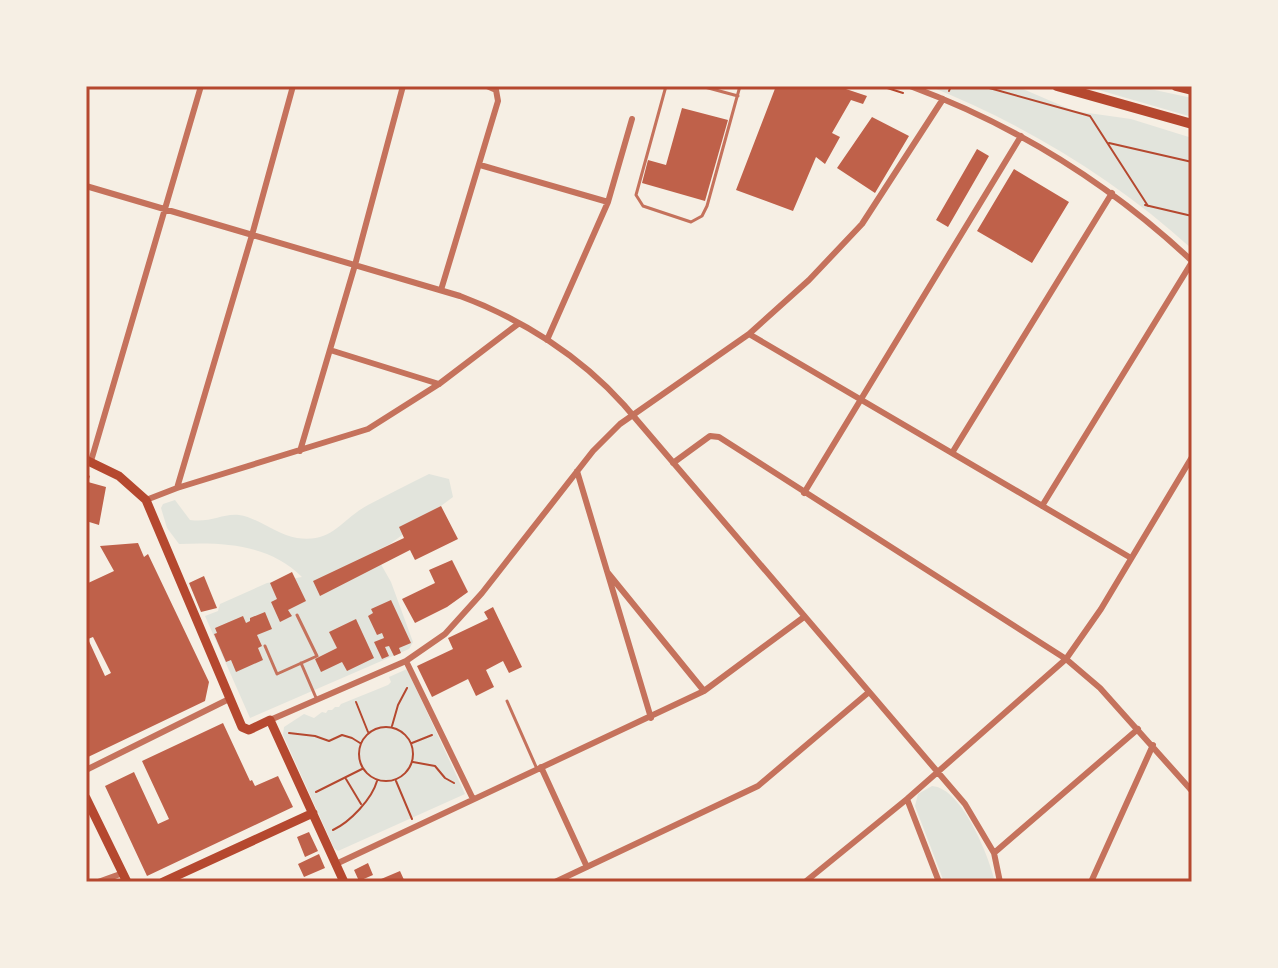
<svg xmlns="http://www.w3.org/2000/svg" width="1278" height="968" viewBox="0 0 1278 968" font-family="'Exo 2',sans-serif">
	<rect width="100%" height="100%" fill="#f6efe4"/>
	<path fill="#e2e4dc" d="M929 86H1016L1074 111 1131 119 1192 138V249C1115 179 1026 125 929 86Z
		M1085 86H1136L1192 98V117Z
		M429 474 449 479 453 497 390 544 374 552 391 582 413 642 409 649 250 718 205 616 218 611 220 604 267 583 302 577C269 544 223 542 179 544L167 528 161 508 163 504 175 500 190 520C211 523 223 513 239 515 259 518 277 535 297 538 334 543 340 520 368 505 388 495 408 484 429 474Z
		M407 669 465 794 338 851 334 848 283 735 284 727 304 714 314 718 322 712 326 713 328 710H332L335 707H339L341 704 388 685 391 682 389 677Z
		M932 786C962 788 989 856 995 882H944L915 806 918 794Z"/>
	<path fill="#bf614a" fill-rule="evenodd" d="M776 86H837L867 96 863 104 851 100 832 133 840 137 825 164 816 157 793 211 736 190Z
		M682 108 728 120 705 201 642 183 648 160 666 165Z
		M872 117 909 136 875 193 837 168Z
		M977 149 989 156 948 227 936 220Z
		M1014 169 1069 202 1032 263 977 231Z
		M86 474 90 476 88 482 106 487 99 525 86 521Z
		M441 506 458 539 415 560 410 550 320 596 313 581 404 538 399 527Z
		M138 543 144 557 148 554 209 682 205 701 86 758V584L114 571 100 546ZM93 637 111 673 105 676 88 639Z
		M452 560 468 592 447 607 415 623 402 599 435 583 429 570Z
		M292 572 306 601 288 610 292 616 280 622 271 602 277 599 270 583Z
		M204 576 217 608 201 612 189 583Z
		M391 600 411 643 399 648 401 653 394 656 389 646 385 647 389 656 382 659 374 642 384 638 382 633 377 635 368 616 373 613 371 609Z
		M493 607 522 667 509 673 503 661 486 670 494 687 476 696 468 679 432 697 417 666 453 649 448 638 488 619 484 612Z
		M265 612 272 629 257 635 262 646 258 648 263 660 236 672 231 660 226 662 214 634 217 633 215 628 243 616 246 623 250 621V618Z
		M356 619 374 658 347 671 342 662 321 672 315 659 337 648 329 632Z
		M223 723 250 781 252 780 255 786 278 776 293 807 147 876 105 786 134 772 158 824 169 819 142 761Z
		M309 832 318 851 305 857 297 837Z
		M319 854 325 868 304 877 298 864Z
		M368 863 373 875 359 881 354 870Z
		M400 871 405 882H374Z"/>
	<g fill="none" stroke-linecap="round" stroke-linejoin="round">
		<path stroke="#b5482f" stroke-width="2" d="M881 86 903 93
			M982 86 1090 116 1148 206
			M949 91 951 86
			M1109 143 1192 162
			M1145 205 1192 216
			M356 702 368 732
			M392 726 398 705 407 688
			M359 754a27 27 0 1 1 54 0a27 27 0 1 1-54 0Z
			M289 733 315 736 329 741 342 735 352 738 360 743
			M412 743 432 735
			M413 762 435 766 445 778 454 783
			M346 779 361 804
			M396 781 412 819
			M316 792 362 769
			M333 830C350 822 372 799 377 781"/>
		<path stroke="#c5725c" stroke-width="3" d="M666 86 636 195 643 206 691 222 702 216 707 206 740 86
			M701 86 738 96
			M265 646 277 674 317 656 297 615
			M301 663 317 700
			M507 701 537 769"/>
		<path stroke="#c5725c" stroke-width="6" d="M910 86C1015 125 1110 184 1192 261
			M480 165 608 202
			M86 186 460 296C522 319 580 356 624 405L965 804 994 853 1000 882
			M441 290 498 101 496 90 487 86
			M749 334 1131 558
			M547 340 608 202 632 119
			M330 350 439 384
			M300 451 355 265 403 86
			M952 453 1112 193
			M91 461 201 86
			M673 463 710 436 719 437 1066 659 1100 688 1192 791
			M577 471 651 718
			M177 488 252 235 293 86
			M804 493 1021 136
			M146 500 177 488 368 429 439 384 518 324
			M1042 506 1192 262
			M608 573 704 691
			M406 661 473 799
			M270 720 406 661 445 634 482 593 593 451 620 424 749 334 809 280 862 224 943 99
			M541 767 587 867
			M86 770 229 699
			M907 799 939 882
			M994 853 1138 729
			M336 864 704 691 804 617
			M98 882 123 873
			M555 882 758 786 869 692
			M805 882 907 799 1066 659 1101 609 1192 457
			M1091 882 1153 745"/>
		<path stroke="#b5482f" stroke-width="9" d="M86 460 119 476 146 500 242 727 249 730 270 720 344 882
			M86 798 127 882
			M163 882 313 813"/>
		<path stroke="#b5482f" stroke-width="10" d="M1057 86 1192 124
			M1176 86 1192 90"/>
	</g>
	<rect width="1278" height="968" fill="none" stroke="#f6efe4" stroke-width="176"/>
	<rect x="88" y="88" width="1102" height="792" fill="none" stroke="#b5482f" stroke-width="3"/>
</svg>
